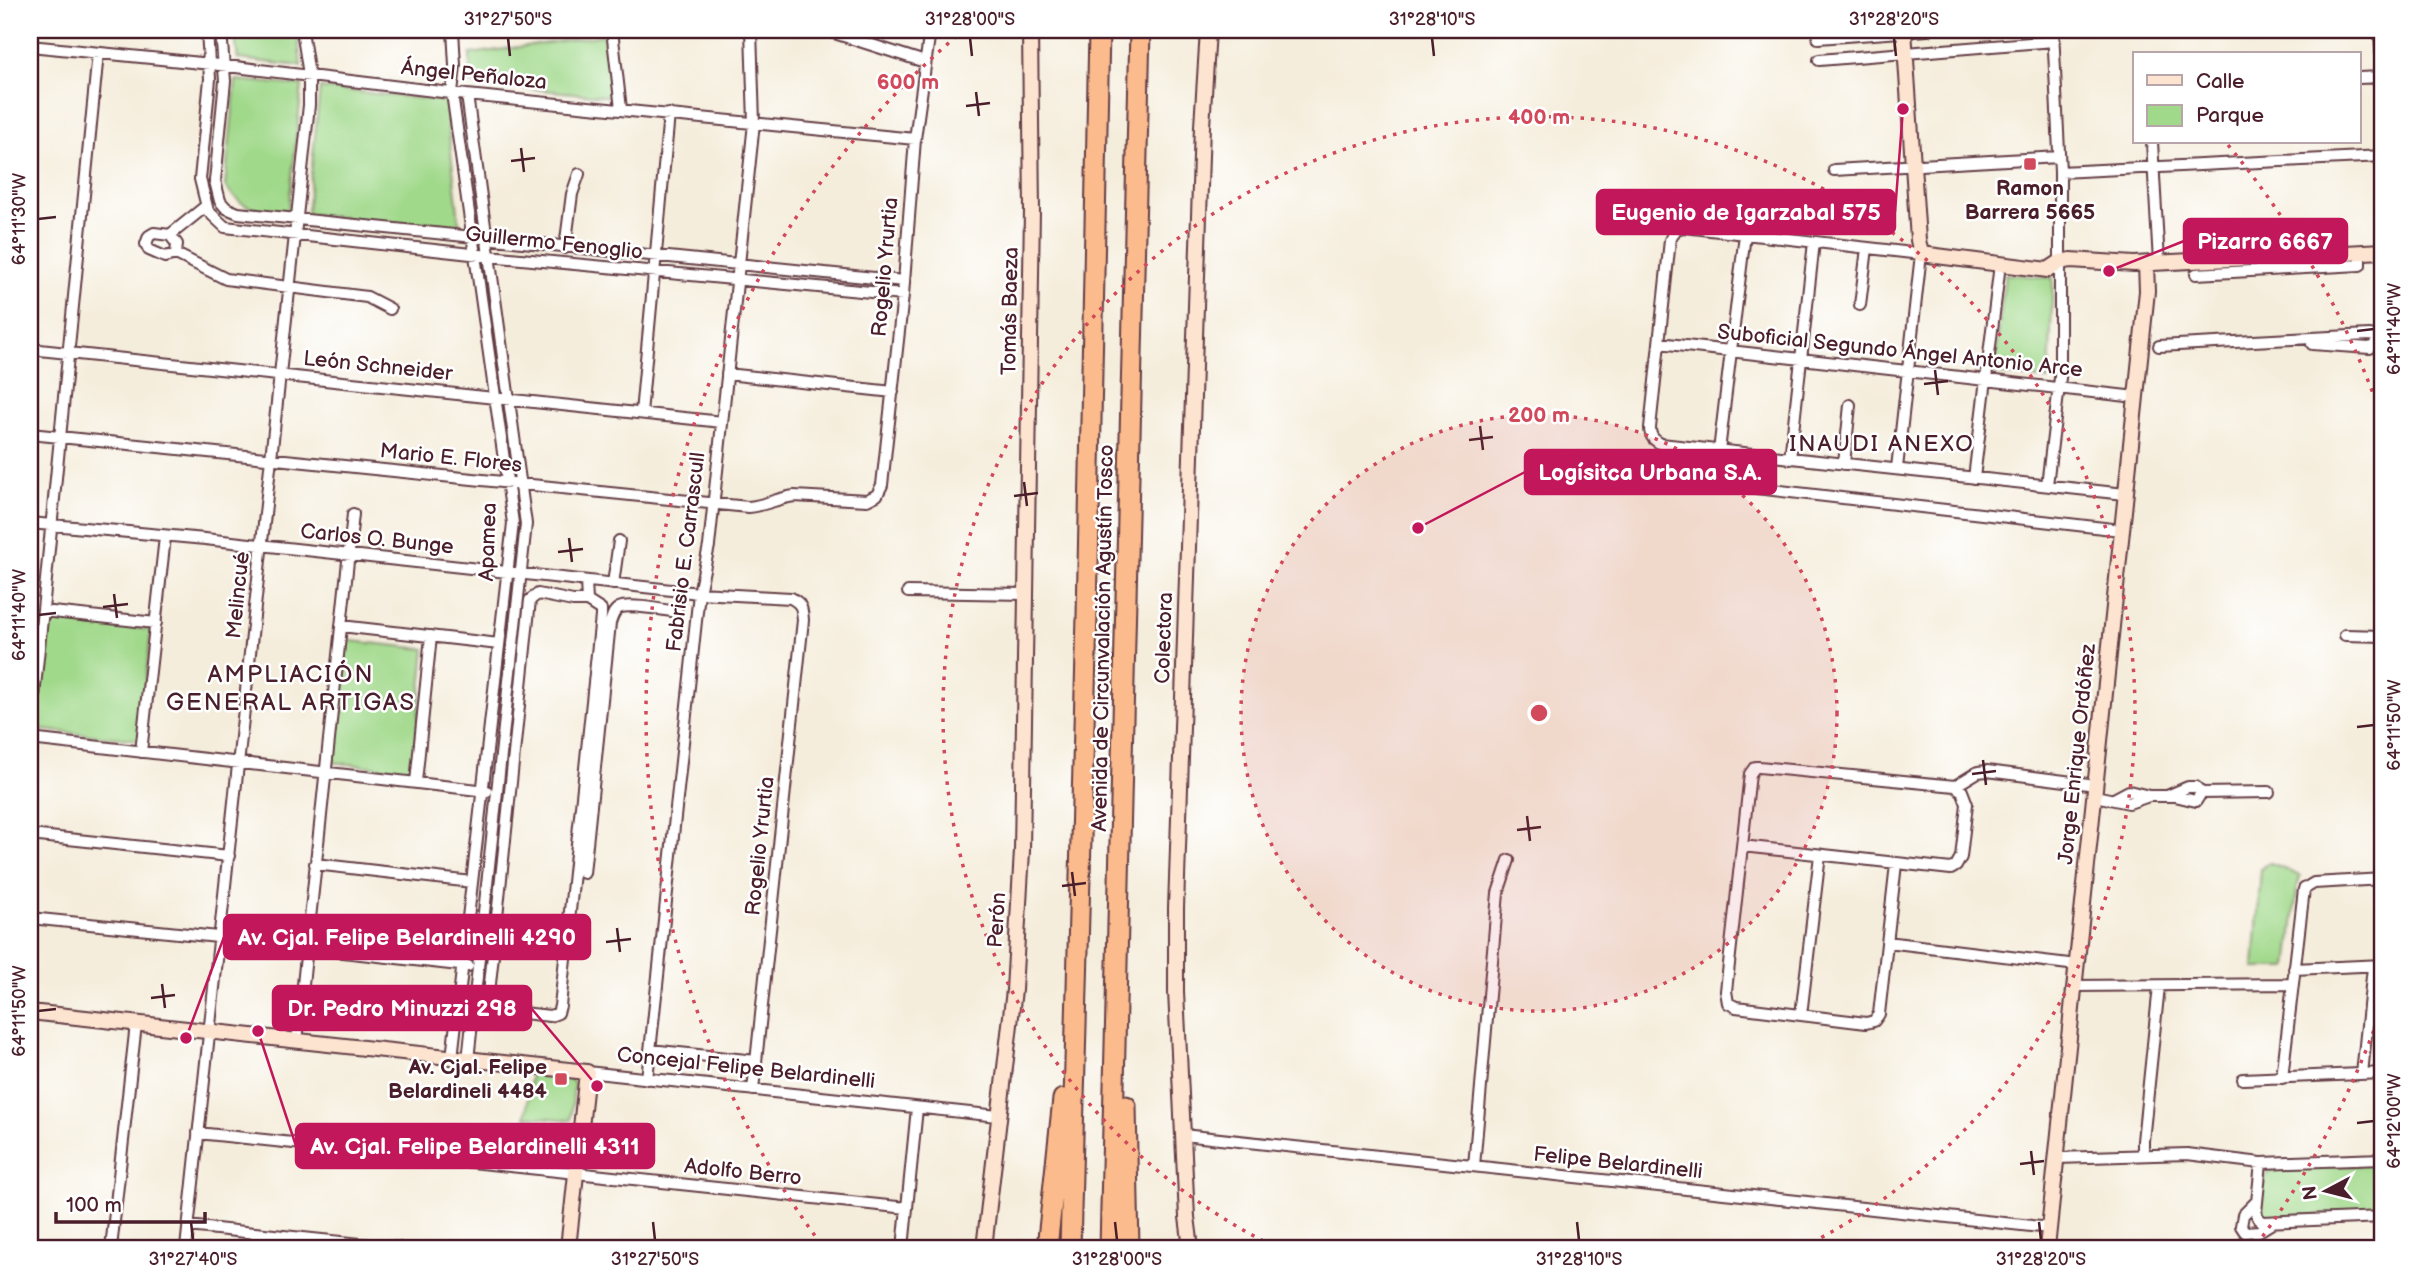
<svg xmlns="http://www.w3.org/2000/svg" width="2413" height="1278" viewBox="0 0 2413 1278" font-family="'Balsamiq Sans',sans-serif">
	<rect width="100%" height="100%" fill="#fff"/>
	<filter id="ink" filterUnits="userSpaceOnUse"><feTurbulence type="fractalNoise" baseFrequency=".0143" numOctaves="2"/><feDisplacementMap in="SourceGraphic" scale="14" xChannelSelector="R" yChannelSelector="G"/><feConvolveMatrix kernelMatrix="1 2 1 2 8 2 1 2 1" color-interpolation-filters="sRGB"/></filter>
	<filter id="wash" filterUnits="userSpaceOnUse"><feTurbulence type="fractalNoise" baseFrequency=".00686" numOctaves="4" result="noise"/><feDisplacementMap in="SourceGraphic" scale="28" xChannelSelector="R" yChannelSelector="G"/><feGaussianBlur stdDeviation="1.57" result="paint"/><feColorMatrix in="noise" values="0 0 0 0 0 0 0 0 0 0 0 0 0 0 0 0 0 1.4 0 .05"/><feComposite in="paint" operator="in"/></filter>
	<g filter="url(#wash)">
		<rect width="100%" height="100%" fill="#f5eddb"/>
		<path fill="#a1d98b" stroke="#767c5b" stroke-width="2" d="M234 30H297L301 66 238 59Z
			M604 35 612 97 470 83V54Z
			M236 80 302 86 288 212C257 208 245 213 225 186Z
			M320 88 445 101 460 229 307 214Z
			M2005 274 2053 278 2049 380 1994 374Z
			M44 619 151 630 139 740 33 729Z
			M342 640 425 649 413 771 330 762Z
			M2271 863 2300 876 2297 889 2288 968H2254L2261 869 2266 864Z
			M531 1073 567 1076 574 1083 571 1120 526 1116Z
			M2383 1164V1212L2265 1217C2257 1205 2260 1175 2274 1169Z"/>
	</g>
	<g filter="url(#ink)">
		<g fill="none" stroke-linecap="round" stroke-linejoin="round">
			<defs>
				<path id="street" d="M207 30 210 79 200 179 208 211 225 227 489 256 903 295
					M221 30 225 81 215 181 220 201 226 208 238 213 904 281
					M612 30 621 109
					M825 30 925 62
					M2380 30 2383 89
					M1818 38 1928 30
					M30 46 211 64 467 95 915 139
					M1819 60 2054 41
					M2359 78 2382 77
					M467 95 526 524 468 1060
					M2152 142 2159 262
					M1834 170 2059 157
					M2060 172 2383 156
					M170 235 206 206
					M565 248 572 194 579 174
					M176 254 177 244 170 235 154 233 149 236 146 244 149 250 165 257 176 254 226 279 367 297 390 309
					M2196 274 2360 265V252
					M1860 305 1867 248
					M1659 343 2136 397
					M2312 344 2370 348 2375 345 2377 337
					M2159 346 2369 335 2383 337
					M30 349 722 422
					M727 374 893 392
					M641 413 669 114
					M30 434 748 507C764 506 778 498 794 496L867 500 877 495 882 485 903 295 915 139 930 30
					M1719 451 1745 234
					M1790 459 1814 242
					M1844 464 1850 405
					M1897 468 1921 254 1684 227 1676 229 1670 240 1650 428C1650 437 1654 440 1661 444L2125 494
					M1651 476 2121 530
					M1974 478 2000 264
					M2047 485 2060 378V172L2053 30
					M30 523 205 539 699 593 791 598C802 604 802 608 803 620L753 1090
					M586 581 587 601 601 610V616L560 1006 558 1013 550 1016 496 1010 488 1003 530 600 538 594 573 601H587
					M613 584 619 541
					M908 592 1026 594
					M43 611 156 623
					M341 626 499 644
					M2345 635 2383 636
					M30 735C54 508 75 281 98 53
					M30 739 487 791
					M141 752 165 537
					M416 782 431 636
					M1955 786 1978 772 1987 771 2096 785
					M2201 793 2269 792
					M2095 796 2129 803 2149 796
					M2114 799 2129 791 2149 796H2175L2196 801 2201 793 2196 787H2188L2167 796
					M30 835 229 856
					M1742 846 1951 869 1956 866 1961 857 1967 804 1962 791 1955 786 1759 767H1755L1750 774 1726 991 1728 1003 1736 1007 1866 1023 1874 1021 1879 1014 1896 864
					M315 864 472 882
					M584 873 610 623C612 618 613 611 619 608 629 603 664 610 677 612
					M30 918 218 937
					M1887 942 2077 965
					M307 948 468 966
					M2294 969 2383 965
					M2075 986 2293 984
					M1801 1015 1820 855
					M297 1041 353 514
					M650 1050 756 1061
					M452 1058 513 523 452 93 455 65 453 30
					M587 1072 998 1116
					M2362 1074 2373 967
					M2282 1078 2304 889 2314 883 2383 879
					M647 1079 699 593 709 546 754 123 751 30
					M2243 1079 2383 1073
					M198 1133 907 1208
					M1183 1135 2050 1228
					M2143 1155V1141L2159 986
					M2057 1158 2187 1154 2261 1163 2383 1159
					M2261 1163 2256 1212 2258 1218 2263 1222 2383 1217
					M1474 1166 1498 893 1509 860
					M2257 1201 2243 1215 2241 1226 2245 1232 2259 1231 2272 1223
					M188 1226 399 1248
					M111 1248 136 1024
					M186 1248 309 105V75L302 30
					M903 1248 917 1108"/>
				<path id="secondary" d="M1904 30 1918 240 1921 254 2048 270 2060 262 2071 260 2134 264 2383 251
					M30 1012 587 1072 568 1248
					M984 1248 1014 990 1022 851 1032 211 1030 30
					M1191 1248 1187 1217 1176 992V908L1202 126 1208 30
					M2047 1248 2147 291 2146 264"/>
				<path id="highway" d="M1126 1106 1129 1248
					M1047 1248 1063 1099
					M1070 1248 1087 616 1099 30
					M1110 1248 1140 30"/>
			</defs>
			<use href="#street" stroke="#643e45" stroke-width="14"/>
			<use href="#secondary" stroke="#643e45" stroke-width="18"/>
			<use href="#highway" stroke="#643e45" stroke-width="23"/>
			<use href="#street" stroke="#fff" stroke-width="10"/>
			<use href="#secondary" stroke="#fde4d1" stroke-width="14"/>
			<use href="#highway" stroke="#fbbb8d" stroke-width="19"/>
		</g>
	</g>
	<path fill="none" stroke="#4a1f2b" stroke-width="2.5" d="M508 38 510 56M970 38 972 56M1432 38 1434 56M1894 38 1896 56M976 92 979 116M966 106 990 103M521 148 524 172M511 161 535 158M38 219 56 217M2357 331 2374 329M1935 370 1938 395M1924 384 1948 381M1480 426 1483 450M1469 440 1493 437M1024 482 1027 506M1014 496 1038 493M569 538 572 562M558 552 583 549M114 594 117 618M103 607 128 604M38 615 56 613M2357 727 2374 725M1983 760 1986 785M1972 774 1996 771M1527 816 1530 841M1517 830 1541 827M1072 872 1075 896M1062 886 1086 883M617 928 620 952M606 942 631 939M162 984 165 1008M151 998 175 995M38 1011 56 1009M2357 1123 2374 1121M2031 1151 2034 1175M2020 1164 2044 1161M191 1222 193 1240M653 1222 655 1240M1115 1222 1117 1240M1577 1222 1579 1240M2039 1222 2041 1240"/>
	<circle cx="1539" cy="713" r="298" fill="#d1495b" fill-opacity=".12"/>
	<g fill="none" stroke="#d1495b" stroke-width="3.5" stroke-dasharray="3.5 7">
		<circle cx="1539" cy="713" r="298"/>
		<path d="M1273 1246A596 596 0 1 1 1805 1246"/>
		<path d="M2381 1011A893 893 0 0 1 2257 1244M821 1244A893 893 0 0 1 959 34M2228 145A893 893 0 0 1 2381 415"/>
	</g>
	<g fill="#d1495b" stroke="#fff" stroke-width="2.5">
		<rect x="2023" y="157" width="14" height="14" rx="3.5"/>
		<rect x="554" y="1072" width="14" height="14" rx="3.5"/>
	</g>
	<g text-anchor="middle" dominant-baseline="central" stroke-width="5" stroke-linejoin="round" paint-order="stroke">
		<g font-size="21" fill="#4a1f2b" stroke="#fff">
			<text transform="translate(474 75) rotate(6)">Ángel Peñaloza</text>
			<text transform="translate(554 243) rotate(6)">Guillermo Fenoglio</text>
			<text transform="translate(885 267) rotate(-85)">Rogelio Yrurtia</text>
			<text transform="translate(1010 311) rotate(-89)">Tomás Baeza</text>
			<text transform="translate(1900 351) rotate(6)">Suboficial Segundo Ángel Antonio Arce</text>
			<text transform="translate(378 366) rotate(6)">León Schneider</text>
			<text transform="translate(451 458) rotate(6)">Mario E. Flores</text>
			<text transform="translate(377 539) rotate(6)">Carlos O. Bunge</text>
			<text transform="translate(488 542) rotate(-88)">Apamea</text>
			<text transform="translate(686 552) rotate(-83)">Fabrisio E. Carrascull</text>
			<text transform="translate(238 595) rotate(-84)">Melincué</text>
			<text transform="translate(1103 638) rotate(-89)">Avenida de Circunvalación Agustín Tosco</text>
			<text transform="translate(1164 638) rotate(-88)">Colectora</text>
			<text transform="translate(2077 754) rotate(-84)">Jorge Enrique Ordóñez</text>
			<text transform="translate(760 846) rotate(-84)">Rogelio Yrurtia</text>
			<text transform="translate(997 920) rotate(-86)">Perón</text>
			<text transform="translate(746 1068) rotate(6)">Concejal Felipe Belardinelli</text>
			<text transform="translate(1618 1163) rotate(6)">Felipe Belardinelli</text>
			<text transform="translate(743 1172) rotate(6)">Adolfo Berro</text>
		</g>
		<g font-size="21" font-weight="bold" fill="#4a1f2b" stroke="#fff">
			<text x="2030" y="188">Ramon<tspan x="2030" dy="24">Barrera 5665</tspan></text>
			<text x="547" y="1067" text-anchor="end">Av. Cjal. Felipe<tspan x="547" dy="24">Belardineli 4484</tspan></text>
		</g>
		<g font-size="23" letter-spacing="2" fill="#4a1f2b" stroke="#fff">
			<text x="1882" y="444">INAUDI ANEXO</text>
		</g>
		<g font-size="24" letter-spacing="2" fill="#4a1f2b" stroke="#fff">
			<text x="291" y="674">AMPLIACIÓN<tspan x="291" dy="28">GENERAL ARTIGAS</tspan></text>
		</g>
	</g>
	<circle cx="1539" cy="713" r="10" fill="#d1495b" stroke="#fff" stroke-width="3.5"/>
	<g font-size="21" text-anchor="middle" font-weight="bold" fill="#d1495b" stroke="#fff" stroke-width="5" stroke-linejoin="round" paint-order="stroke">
		<text x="908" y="89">600 m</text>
		<text x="1539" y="124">400 m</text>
		<text x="1539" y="422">200 m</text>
	</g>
	<path fill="none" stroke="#c2185b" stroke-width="2.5" d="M1903 109L1895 212M2109 271L2184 241M1418 528L1525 472M186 1038L224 937M597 1086L531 1008M258 1031L296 1146"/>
	<g fill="#c2185b" stroke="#fff" stroke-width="2.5">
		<circle cx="1903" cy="109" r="7"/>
		<circle cx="2109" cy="271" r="7"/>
		<circle cx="1418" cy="528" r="7"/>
		<circle cx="186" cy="1038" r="7"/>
		<circle cx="597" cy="1086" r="7"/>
		<circle cx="258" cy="1031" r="7"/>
	</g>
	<g fill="#c2185b" stroke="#c2185b" stroke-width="2.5">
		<rect x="1597" y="190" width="298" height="44" rx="7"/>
		<rect x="2184" y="219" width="163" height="44" rx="7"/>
		<rect x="1525" y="450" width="251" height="44" rx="7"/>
		<rect x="224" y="915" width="366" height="44" rx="7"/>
		<rect x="273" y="986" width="258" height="44" rx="7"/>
		<rect x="296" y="1124" width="358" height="44" rx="7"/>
	</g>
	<g font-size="23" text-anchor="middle" font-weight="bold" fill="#fff">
		<text x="1746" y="220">Eugenio de Igarzabal 575</text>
		<text x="2265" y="249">Pizarro 6667</text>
		<text x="1650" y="480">Logísitca Urbana S.A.</text>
		<text x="407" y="945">Av. Cjal. Felipe Belardinelli 4290</text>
		<text x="402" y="1016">Dr. Pedro Minuzzi 298</text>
		<text x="475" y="1154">Av. Cjal. Felipe Belardinelli 4311</text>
	</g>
	<rect width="2413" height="1278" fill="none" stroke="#fff" stroke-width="77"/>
	<rect x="2133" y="52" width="228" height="91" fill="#ffffff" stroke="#b7a5aa" stroke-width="2"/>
	<rect x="2147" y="75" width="35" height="10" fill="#fde4d1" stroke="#b7a5aa" stroke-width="2"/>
	<text x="2196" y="88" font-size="21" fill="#4a1f2b">Calle</text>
	<rect x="2147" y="105" width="35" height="21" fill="#a1d98b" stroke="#b7a5aa" stroke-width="2"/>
	<text x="2196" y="122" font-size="21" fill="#4a1f2b">Parque</text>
	<g transform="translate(2326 1191) rotate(263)" stroke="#ffffff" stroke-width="5" paint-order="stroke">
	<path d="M0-5L12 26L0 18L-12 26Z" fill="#4a1f2b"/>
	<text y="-10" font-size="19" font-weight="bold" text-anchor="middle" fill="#4a1f2b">N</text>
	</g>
	<path d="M56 1212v10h149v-10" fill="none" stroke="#4a1f2b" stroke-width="3.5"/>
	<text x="66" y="1212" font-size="21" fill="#4a1f2b" stroke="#ffffff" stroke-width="5" paint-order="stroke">100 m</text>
	<rect x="38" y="38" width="2336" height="1202" fill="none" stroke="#4a1f2b" stroke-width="2.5"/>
	<g font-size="18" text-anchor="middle" fill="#4a1f2b">
		<text x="508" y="25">31°27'50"S</text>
		<text x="970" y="25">31°28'00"S</text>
		<text x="1432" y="25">31°28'10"S</text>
		<text x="1894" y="25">31°28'20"S</text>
		<text transform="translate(19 219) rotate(-90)" y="6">64°11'30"W</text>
		<text transform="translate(2394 329) rotate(-90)" y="6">64°11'40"W</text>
		<text transform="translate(19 615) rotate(-90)" y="6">64°11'40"W</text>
		<text transform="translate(2394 725) rotate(-90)" y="6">64°11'50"W</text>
		<text transform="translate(19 1011) rotate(-90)" y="6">64°11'50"W</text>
		<text transform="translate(2394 1121) rotate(-90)" y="6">64°12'00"W</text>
		<text x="193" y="1265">31°27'40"S</text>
		<text x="655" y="1265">31°27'50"S</text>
		<text x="1117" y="1265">31°28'00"S</text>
		<text x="1579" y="1265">31°28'10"S</text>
		<text x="2041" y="1265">31°28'20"S</text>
	</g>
</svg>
